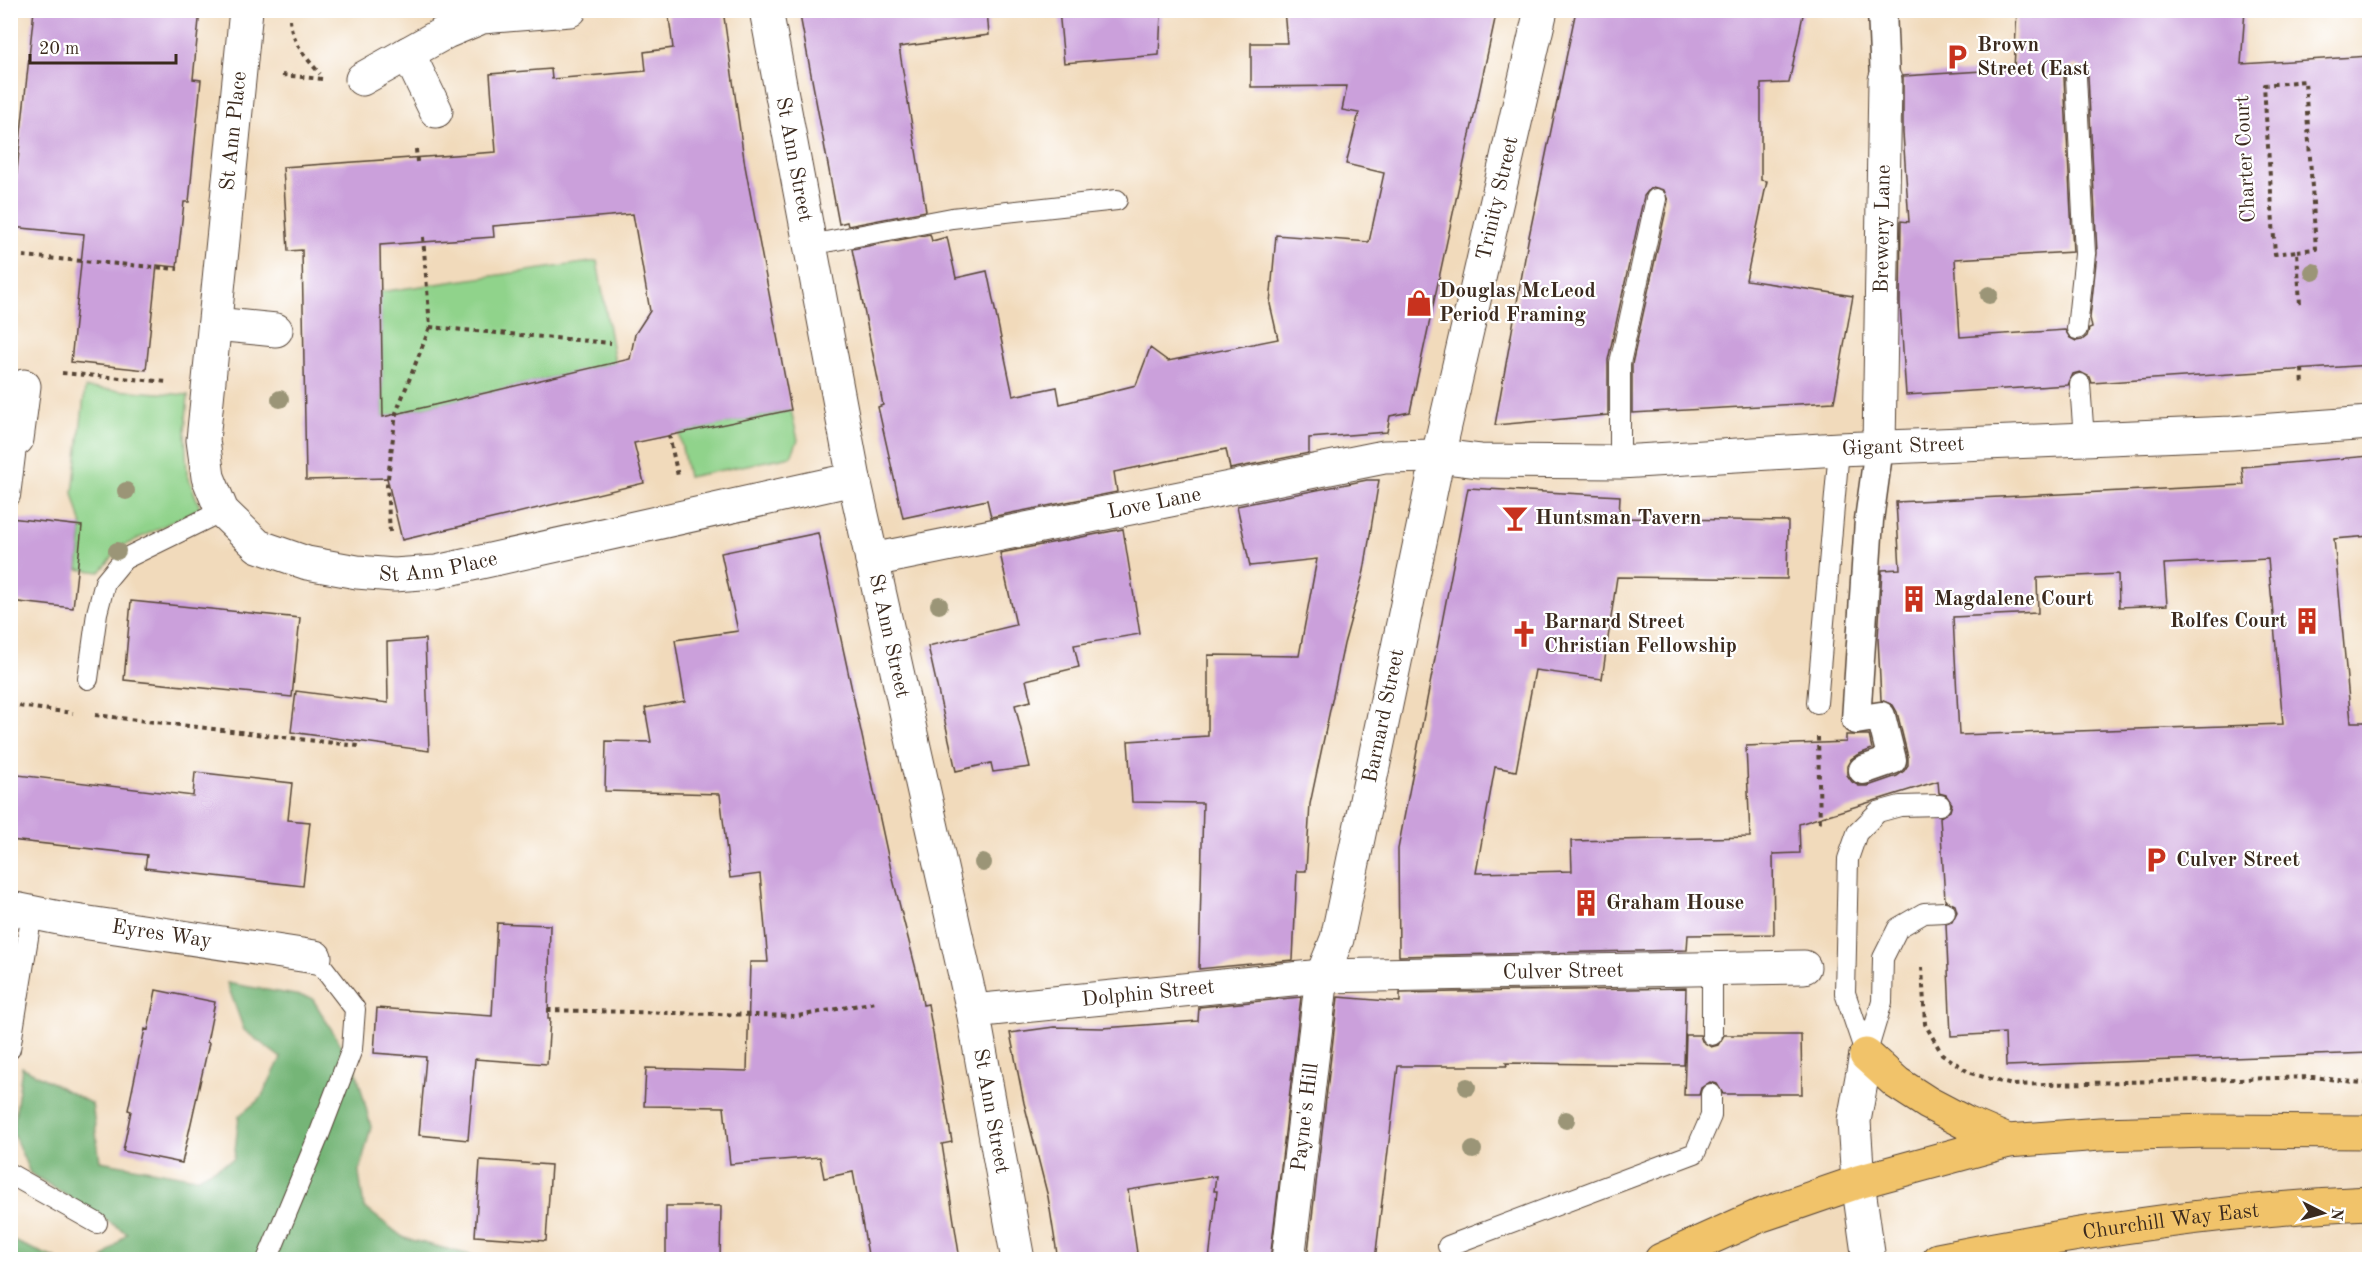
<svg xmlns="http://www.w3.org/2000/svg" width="2380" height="1270" viewBox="0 0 2380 1270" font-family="'Old Standard TT',serif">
	<rect width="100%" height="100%" fill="#fff"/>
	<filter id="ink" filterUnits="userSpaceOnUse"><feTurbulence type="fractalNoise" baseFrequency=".0167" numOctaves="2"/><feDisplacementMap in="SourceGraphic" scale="12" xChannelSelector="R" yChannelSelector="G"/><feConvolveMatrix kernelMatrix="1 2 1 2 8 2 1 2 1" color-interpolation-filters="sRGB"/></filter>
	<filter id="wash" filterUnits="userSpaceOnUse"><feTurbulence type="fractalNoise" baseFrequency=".008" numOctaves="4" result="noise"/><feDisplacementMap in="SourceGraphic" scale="24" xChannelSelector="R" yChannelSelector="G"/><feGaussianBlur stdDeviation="1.35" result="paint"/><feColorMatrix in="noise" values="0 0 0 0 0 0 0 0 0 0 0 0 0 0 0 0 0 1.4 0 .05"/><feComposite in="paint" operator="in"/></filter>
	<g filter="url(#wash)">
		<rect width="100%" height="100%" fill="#f1dabb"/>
		<path fill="#90d38b" stroke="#667e54" stroke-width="1.5" d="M597 261 615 363 383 417 380 292Z
			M85 388 188 395 185 432 187 473 200 508 121 547 100 572 78 569 82 526 73 493Z
			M791 410 798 440 791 456 688 477 679 433Z"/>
		<path fill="#74b577" stroke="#58704a" stroke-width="1.5" d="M227 983 312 998 356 1069 371 1127 359 1174 364 1207 404 1238 486 1259H103L127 1233 30 1173 13 1133 22 1067 92 1104 100 1161 196 1178 234 1159 239 1116 261 1098 281 1058 244 1030Z
			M11 1240 57 1259H11Z"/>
		<g id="blocks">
			<path fill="#cba0db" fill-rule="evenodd" d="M34 10H200L193 79 201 80 189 202H184L177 267 157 265 146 370 71 362 84 234 11 227Z
				M668 10H723L745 166 791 410 634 443 644 483 402 540 387 478 306 480 302 250 288 251 283 167 496 152 490 74 551 69 552 79 646 71 644 52 673 48ZM633 214 650 311 635 334 630 359 383 417 380 245 494 237 493 226Z
				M799 10H987L989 35 899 47 926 211 848 226 847 222 839 224Z
				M1059 10 1161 14 1159 55 1064 63Z
				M1284 10H1497L1410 412 1390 416 1387 432 1309 438V453L1230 469 1226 449 1114 472 1117 492 991 517 987 500 903 518 878 407 883 405 852 249 930 234 932 241 947 237 956 278 987 271 1013 396 1057 387 1060 404 1136 385 1150 348 1168 361 1278 339 1270 304 1276 235 1369 242 1384 173 1346 164 1359 113 1342 110 1347 86 1251 87V43H1287Z
				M1576 10H1804L1789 83 1761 84V180L1767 181 1746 280 1853 296 1834 402 1632 413V364L1668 201 1664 190 1653 187 1648 191 1644 196 1608 360V415L1495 425 1528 241Z
				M2017 10H2245L2241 64 2370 56V365L2092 383 2090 377 2080 372 2073 374 2068 385 1906 395 1900 304 1901 221 1909 222 1903 133V76L2014 69ZM2076 65 2086 70 2088 76 2097 253 2090 318 2092 328 2089 329 2087 336 2082 340 2076 341 2070 338 2065 330 1960 337 1955 259 2073 252 2064 78 2069 67Z
				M2370 456V536L2334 539 2351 722H2370V1053L2006 1066 2005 1033 1951 1036 1946 924 1952 922 1957 912 1955 905 1945 900 1940 817 1950 811 1952 804 1946 795 1939 793 1938 781 1799 824 1800 853 1773 854 1774 934 1688 935 1687 950 1399 956 1398 849 1468 488 1620 496 1619 518 1788 521 1787 579 1617 577 1602 679 1535 670 1516 771 1495 767 1476 873 1572 871 1571 841 1750 837 1746 746 1846 742V735H1869L1872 749 1857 755 1851 759 1847 766V775L1852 782 1859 786H1868L1897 776 1904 771 1908 765V757L1897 712 1893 705 1881 700 1878 638 1882 570 1900 569 1896 502 2244 485 2242 467ZM2268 559 2283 724 1959 735 1953 617 2038 613 2037 578 2118 574 2119 607 2167 605 2164 564Z
				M1367 480H1379L1364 571 1344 644 1310 804 1306 871H1297L1293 960 1199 969 1203 803 1132 802 1128 741 1208 736V655L1299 656 1317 559 1250 566 1237 506Z
				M10 518 82 526 73 608 10 601Z
				M1123 529 1140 634 1074 645 1079 667 1026 680 1031 701 1015 705 1030 767 993 772 991 763 956 771 928 646 1016 625 1000 553Z
				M818 533 893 879 919 981 923 1005 928 1004 952 1142 942 1144 960 1260H869L853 1172 824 1178 820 1157 730 1164 724 1107 644 1106 646 1068 747 1071 750 962H768L760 874 730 878 720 794 605 791 606 741 651 742 645 708 685 701 675 640 738 631 721 553Z
				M131 601 300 618 292 697 124 680Z
				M425 639 429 751 291 732 296 691 388 703 387 642Z
				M195 772 292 783 288 820 310 822 303 886 145 868 147 855 10 840V774L193 796Z
				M497 923 550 925 548 1019H550L547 1064 475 1059 468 1140 419 1135 426 1057 374 1053 377 1008 492 1016Z
				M1686 988 1684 1065 1506 1063 1507 1066H1398L1375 1260H1307L1338 997 1400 1002V993Z
				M156 990 215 1002 207 1042 209 1043 182 1163 123 1151 131 1111 128 1110 145 1029 148 1030Z
				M1301 997 1270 1260H1209L1217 1191H1214L1216 1176 1128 1190 1138 1260H1058L1048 1197 1024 1103 1010 1033 1054 1027 1103 1028 1198 1021 1199 1007Z
				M1686 1035H1700L1702 1041 1711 1047 1718 1045 1724 1035H1801L1802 1094H1723L1717 1084 1710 1082 1701 1088 1699 1095H1684Z
				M480 1160 551 1165 546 1241 475 1236Z
				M666 1206H721L720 1260H666Z"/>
		</g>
	</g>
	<g filter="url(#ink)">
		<use href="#blocks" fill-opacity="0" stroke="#564436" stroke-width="1.5"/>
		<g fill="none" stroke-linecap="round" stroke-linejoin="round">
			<defs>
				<path id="service" d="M2076 77 2085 254 2077 329
					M810 245 952 218 1117 200
					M2080 384 2084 439
					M1620 462V363L1656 199
					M10 496 17 439
					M88 679 97 613 105 582 124 559 222 511
					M1817 703 1839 449
					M1712 1035V969
					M10 1049 32 913
					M1866 1055 1845 993 1848 859 1857 833 1878 812 1900 806 1940 805
					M1866 1055 1882 1002 1883 958 1898 928 1924 913 1945 912
					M10 1174 97 1223
					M1448 1246 1695 1153 1711 1116V1094
					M267 1260 319 1135 352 1049 355 1009 315 957"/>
				<path id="pedestrian" d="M1882 10 1885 80
					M1863 770 1892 760 1881 716 1856 720 1869 520 1879 447"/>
				<g id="minor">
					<path id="s1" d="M246 10 203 440 208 477 222 511 258 546 307 563 357 572 394 575 436 572 854 479"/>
					<path id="s2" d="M766 10 854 479 973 1011 1018 1260"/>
					<path d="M408 53 436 111"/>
					<path d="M362 79 446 32 482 17 570 10"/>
					<path d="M215 324 276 330"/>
					<path d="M10 438 17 439 24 386"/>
					<path id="s3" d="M1879 447 1885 80"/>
					<path id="s4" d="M872 560 1384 457 1438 456 1480 461 1620 462 1839 449 2231 433 2370 423"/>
					<path id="s5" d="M10 908 69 920 315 957"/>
					<path id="s6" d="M973 1011 1322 976 1804 967"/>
					<path d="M1866 1055 1854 1121 1858 1182 1869 1260"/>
					<path id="s7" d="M1288 1260 1322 976 1337 939 1438 456 1541 10"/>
				</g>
				<g id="trunk">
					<path d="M1866 1055 1897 1083 1928 1103 1966 1123 2008 1141 2100 1134 2210 1131 2370 1132"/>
					<path d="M1661 1260 1759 1216 1858 1182 2008 1141"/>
					<path id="s8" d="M1938 1260C2080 1231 2224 1209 2370 1203"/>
				</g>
			</defs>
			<use href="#service" stroke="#564436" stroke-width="22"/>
			<use href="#pedestrian" stroke="#564436" stroke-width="31"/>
			<use href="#minor" stroke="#564436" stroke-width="35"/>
			<use href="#trunk" stroke="#564436" stroke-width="35"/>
			<path stroke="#564436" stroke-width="4" stroke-dasharray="4.5 4.5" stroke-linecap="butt" d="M290 19C291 42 306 57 320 74
				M282 75 322 79
				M416 149 417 162
				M423 237 430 327 611 343
				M2297 251 2316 249 2305 81 2264 85 2275 254 2297 251 2300 305
				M23 256 178 269
				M2302 369 2303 386
				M62 373 168 382
				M669 435 678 476
				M390 532 387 486 396 413 430 327
				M10 705 73 713
				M95 715 359 746
				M1818 737 1820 825
				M1922 967 1925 1024 1942 1054 1970 1073 2012 1085 2313 1077 2370 1084
				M547 1010 798 1016 876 1002
				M953 1260 973 1256"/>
			<use href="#service" stroke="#fff" stroke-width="20"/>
			<use href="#pedestrian" stroke="#fff" stroke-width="28"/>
			<use href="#minor" stroke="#fff" stroke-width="33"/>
			<use href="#trunk" stroke="#f1c36a" stroke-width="33"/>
		</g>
		<g fill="#9b9577">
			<circle cx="2313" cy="272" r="9"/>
			<circle cx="1989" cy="295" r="9"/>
			<circle cx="280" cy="399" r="9"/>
			<circle cx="126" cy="491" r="9"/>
			<circle cx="117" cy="551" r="9"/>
			<circle cx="939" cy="605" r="9"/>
			<circle cx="983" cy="863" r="9"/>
			<circle cx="1467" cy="1087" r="9"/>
			<circle cx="1566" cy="1120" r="9"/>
			<circle cx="1473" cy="1150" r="9"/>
		</g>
	</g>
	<defs>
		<symbol id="parking-bare" viewBox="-9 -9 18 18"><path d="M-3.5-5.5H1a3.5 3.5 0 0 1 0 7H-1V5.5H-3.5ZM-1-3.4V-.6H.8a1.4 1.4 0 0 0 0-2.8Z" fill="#c8321e" stroke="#fff" stroke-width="2.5" paint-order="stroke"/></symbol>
		<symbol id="shop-bare" viewBox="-9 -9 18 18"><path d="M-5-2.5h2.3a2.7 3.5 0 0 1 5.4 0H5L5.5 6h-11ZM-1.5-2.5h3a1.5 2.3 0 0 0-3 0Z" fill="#c8321e" stroke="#fff" stroke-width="2.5" paint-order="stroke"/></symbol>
		<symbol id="bar-bare" viewBox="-9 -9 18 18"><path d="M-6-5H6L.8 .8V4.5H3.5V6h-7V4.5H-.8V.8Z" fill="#c8321e" stroke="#fff" stroke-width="2.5" paint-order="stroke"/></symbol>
		<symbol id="building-bare" viewBox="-9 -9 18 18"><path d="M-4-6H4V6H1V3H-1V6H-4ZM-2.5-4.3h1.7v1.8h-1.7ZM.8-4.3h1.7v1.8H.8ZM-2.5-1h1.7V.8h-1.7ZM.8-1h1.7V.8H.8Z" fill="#c8321e" stroke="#fff" stroke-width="2.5" paint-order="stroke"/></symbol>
		<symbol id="church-bare" viewBox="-9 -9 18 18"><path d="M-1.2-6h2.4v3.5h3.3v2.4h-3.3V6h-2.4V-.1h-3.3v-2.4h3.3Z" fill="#c8321e" stroke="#fff" stroke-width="2.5" paint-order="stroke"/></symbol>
	</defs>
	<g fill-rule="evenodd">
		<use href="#parking-bare" x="1938" y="38" width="38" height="38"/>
		<use href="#shop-bare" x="1400" y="284" width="38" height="38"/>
		<use href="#bar-bare" x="1496" y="499" width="38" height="38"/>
		<use href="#building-bare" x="1895" y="580" width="38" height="38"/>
		<use href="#building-bare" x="2288" y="602" width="38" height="38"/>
		<use href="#church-bare" x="1505" y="615" width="38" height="38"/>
		<use href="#parking-bare" x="2137" y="841" width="38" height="38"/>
		<use href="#building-bare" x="1567" y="884" width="38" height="38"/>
	</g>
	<g text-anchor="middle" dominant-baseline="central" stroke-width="4.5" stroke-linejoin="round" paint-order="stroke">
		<g font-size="21" font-weight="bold" fill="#3b2a1e" stroke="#fff" text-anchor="start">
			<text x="1977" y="45">Brown<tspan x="1977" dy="24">Street (East</tspan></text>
			<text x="1439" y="291">Douglas McLeod<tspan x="1439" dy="24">Period Framing</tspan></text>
			<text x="1535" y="518">Huntsman Tavern</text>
			<text x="1934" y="599">Magdalene Court</text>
			<text x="2287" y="621" text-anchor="end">Rolfes Court</text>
			<text x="1544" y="622">Barnard Street<tspan x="1544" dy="24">Christian Fellowship</tspan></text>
			<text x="2176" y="860">Culver Street</text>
			<text x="1606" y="903">Graham House</text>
		</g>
		<g font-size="21" fill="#3b2a1e" stroke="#fff">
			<text transform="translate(234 131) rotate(-84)">St Ann Place</text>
			<text stroke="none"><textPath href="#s2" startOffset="152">St Ann Street</textPath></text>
			<text transform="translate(2246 159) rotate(-93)">Charter Court</text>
			<text stroke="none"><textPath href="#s7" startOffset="1084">Trinity Street</textPath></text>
			<text stroke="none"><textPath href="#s3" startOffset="218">Brewery Lane</textPath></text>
			<text stroke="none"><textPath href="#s4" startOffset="1042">Gigant Street</textPath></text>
			<text stroke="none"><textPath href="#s4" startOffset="288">Love Lane</textPath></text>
			<text stroke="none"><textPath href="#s1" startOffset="741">St Ann Place</textPath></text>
			<text stroke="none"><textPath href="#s2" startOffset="638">St Ann Street</textPath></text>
			<text stroke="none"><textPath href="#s7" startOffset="554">Barnard Street</textPath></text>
			<text stroke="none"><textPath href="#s5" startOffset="154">Eyres Way</textPath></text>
			<text stroke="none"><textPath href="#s6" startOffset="592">Culver Street</textPath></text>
			<text stroke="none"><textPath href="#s6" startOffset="176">Dolphin Street</textPath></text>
			<text stroke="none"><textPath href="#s2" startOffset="1124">St Ann Street</textPath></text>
			<text stroke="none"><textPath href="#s7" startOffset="144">Payne's Hill</textPath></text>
			<text stroke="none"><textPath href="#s8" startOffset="236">Churchill Way East</textPath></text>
		</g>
	</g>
	<rect width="2380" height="1270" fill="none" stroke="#fff" stroke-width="36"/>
	<g transform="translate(2323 1213) rotate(96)" stroke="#ffffff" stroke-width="4.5" paint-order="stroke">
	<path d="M0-4.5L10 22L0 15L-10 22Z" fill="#3b2a1e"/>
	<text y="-9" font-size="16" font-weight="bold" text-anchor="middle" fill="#3b2a1e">N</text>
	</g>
	<path d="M30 54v9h146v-9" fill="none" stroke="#3b2a1e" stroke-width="3"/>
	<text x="39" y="54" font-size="18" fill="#3b2a1e" stroke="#ffffff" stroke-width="4.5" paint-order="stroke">20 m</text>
</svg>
